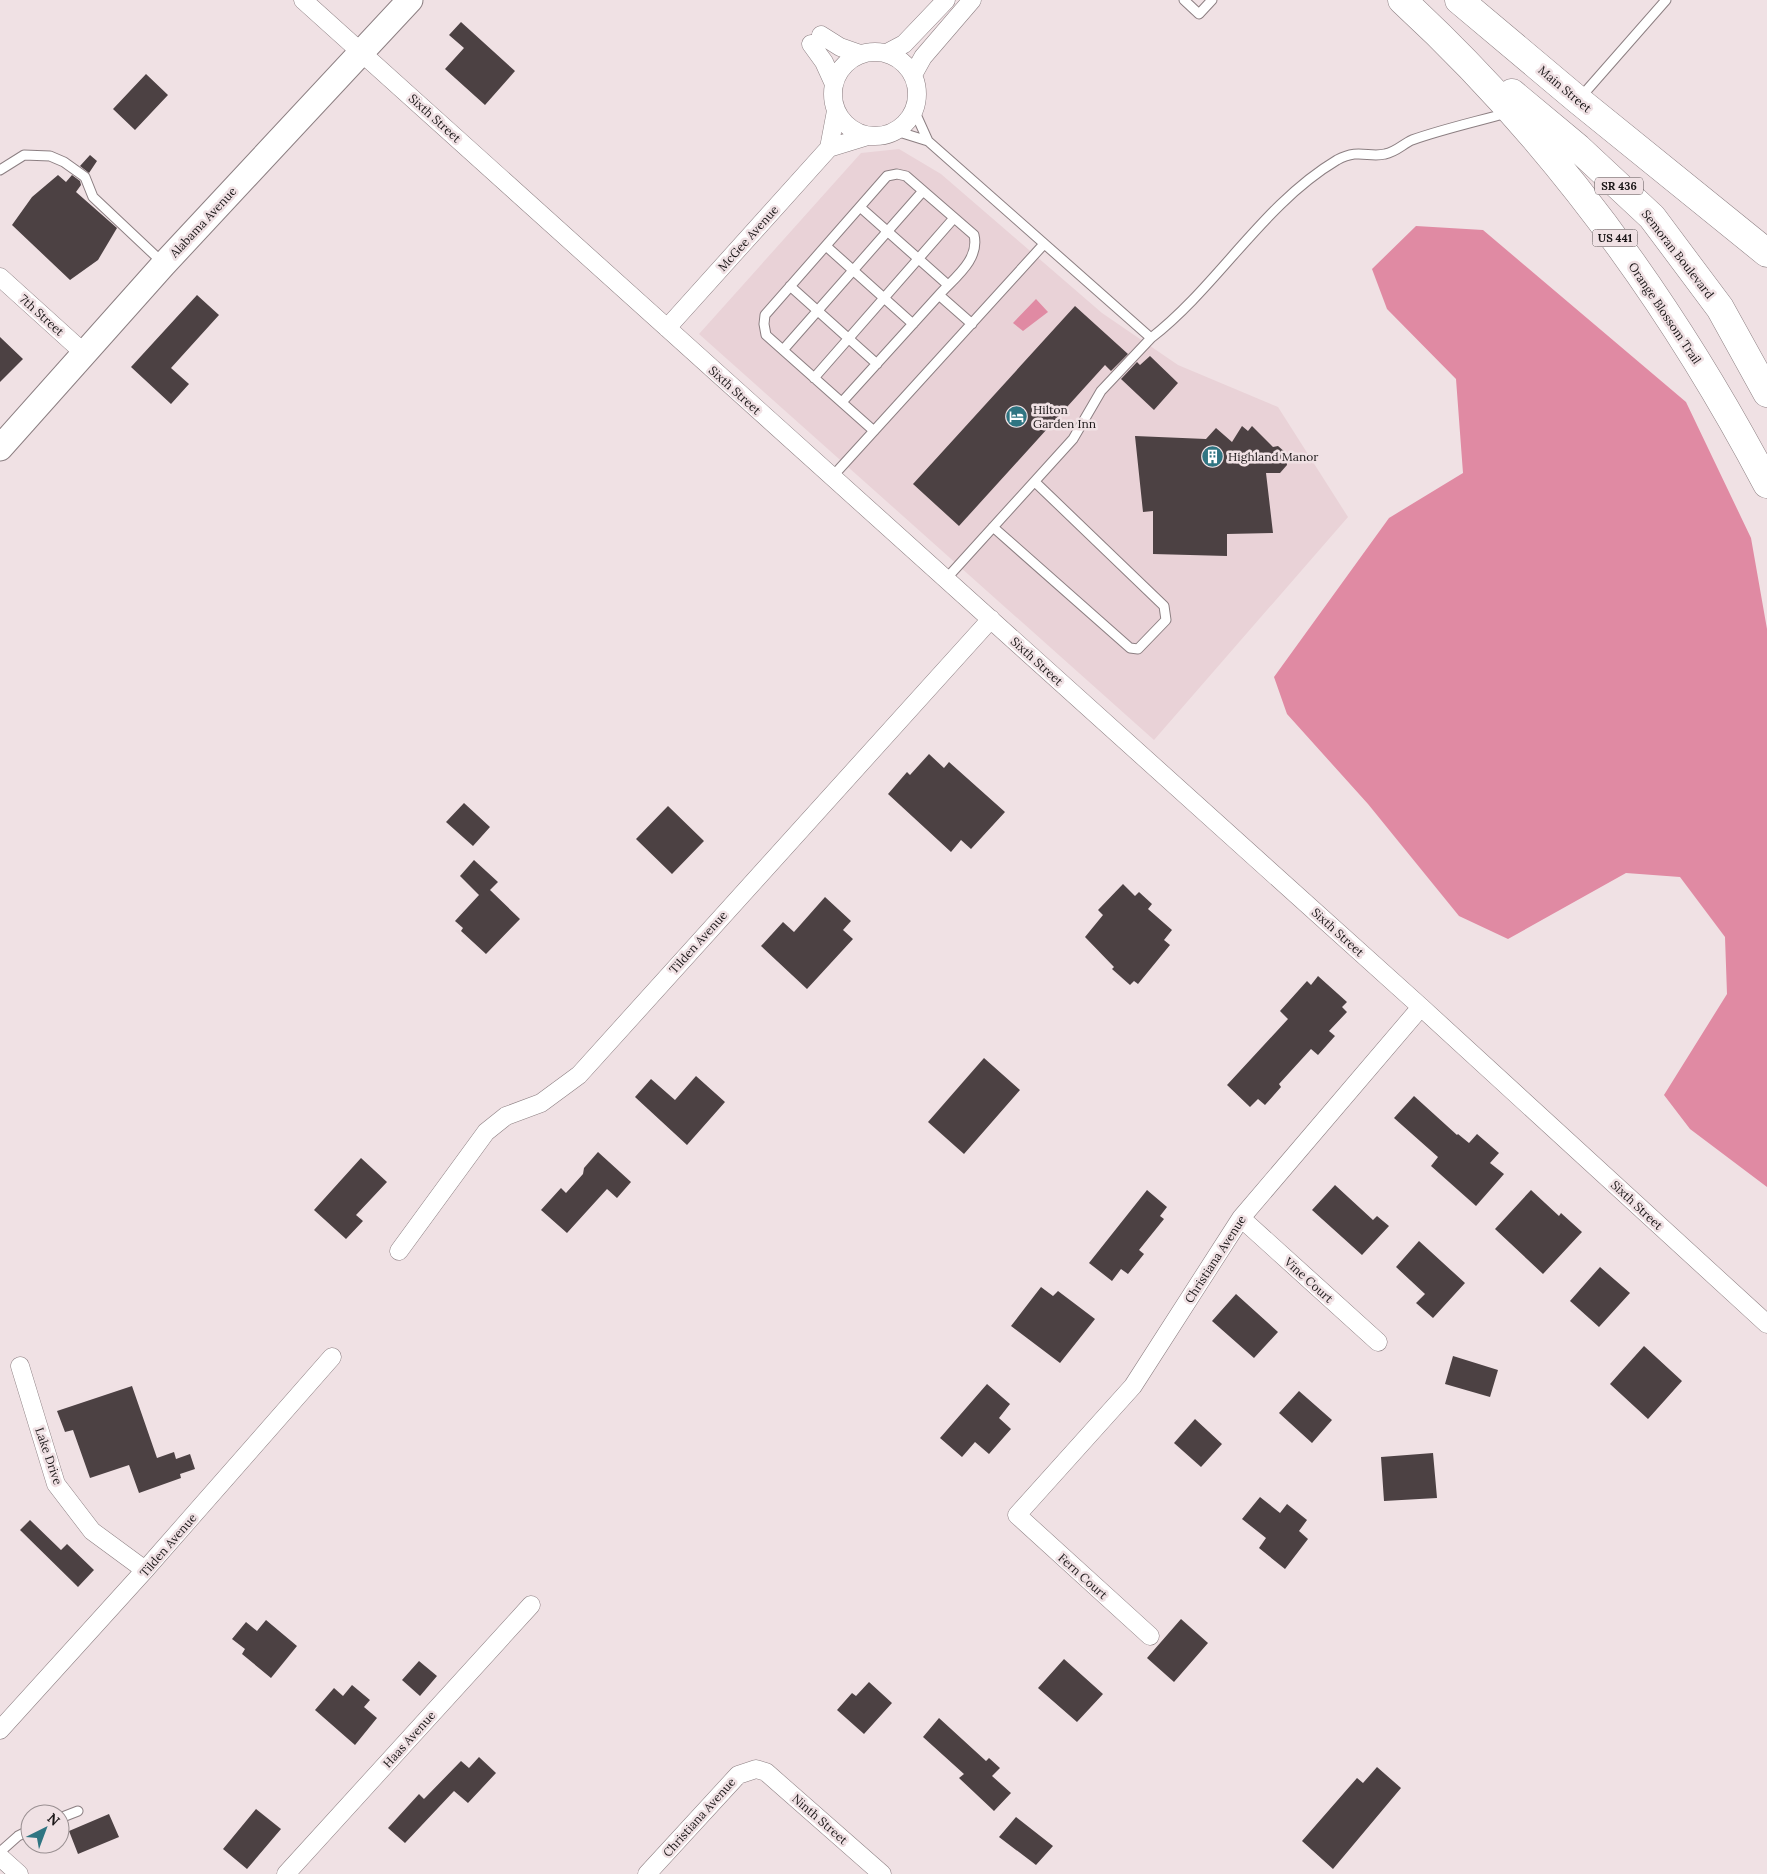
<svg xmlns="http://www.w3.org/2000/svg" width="1767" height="1874" viewBox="0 0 1767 1874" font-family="Lora,serif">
	<rect width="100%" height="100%" fill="#f0e1e4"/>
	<path fill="#e9d2d7" d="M899 149 941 174 1102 313 1178 365 1278 407 1348 517 1154 740 699 334 861 153Z"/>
	<path fill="#e08aa3" d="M1416 226 1483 230 1686 402 1751 538 1767 629V1187L1690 1129 1664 1095 1727 994 1725 937 1680 877 1626 873 1508 939 1459 916 1368 804 1287 714 1274 677 1389 518 1463 473 1456 379 1387 309 1372 269Z
		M1036 299 1048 312 1023 331 1013 323Z"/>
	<path fill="#4c4143" d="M461 22 515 71 485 105 445 69 464 48 449 35Z
		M146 74 168 95 135 130 113 109Z
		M90 155 97 161 89 173 80 166Z
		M58 175 66 182 72 175 80 181 81 185 76 192 117 228 98 260 70 280 12 225 32 197Z
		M197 295 219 315 171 368 189 384 171 404 131 367Z
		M1075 306 1128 354 1111 371 1105 365 959 526 913 484Z
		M0 337 23 359 0 382Z
		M1150 356 1178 383 1154 410 1121 379 1137 362 1140 365Z
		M1242 426 1248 431 1252 426 1273 447 1278 446 1286 453 1287 465 1280 473H1266L1273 533 1227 534V556L1153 554V511L1143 512 1135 436 1206 439 1216 428 1232 442Z
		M929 754 944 768 949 762 1005 812 971 849 961 840 951 852 888 794 907 772 910 775Z
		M464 803 490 827 473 846 446 822Z
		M668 806 704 841 672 874 636 839Z
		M474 860 498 882 490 890 520 919 486 954 461 931 463 928 455 921 479 895 460 876Z
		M1123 884 1135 896 1139 892 1152 904 1148 909 1172 930 1164 940 1170 945 1138 984 1134 981 1130 985 1112 969 1114 967 1085 937 1103 915 1098 910Z
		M825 897 851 921 843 930 853 939 807 989 761 946 783 922 794 932Z
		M1318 976 1347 1002 1342 1007 1347 1012 1329 1031 1335 1036 1318 1055 1311 1049 1279 1084 1281 1087 1265 1105 1258 1099 1250 1107 1227 1085 1288 1019 1280 1011 1307 981 1311 985Z
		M984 1058 1020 1090 964 1154 928 1122Z
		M696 1076 725 1102 687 1145 635 1097 651 1079 675 1100Z
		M1414 1096 1457 1135 1458 1134 1469 1143 1477 1134 1499 1153 1490 1163 1504 1174 1476 1206 1431 1166 1438 1157 1394 1118Z
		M598 1152 631 1182 617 1198 607 1189 567 1233 541 1210 561 1188 566 1193 583 1174 584 1168Z
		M361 1158 387 1182 356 1215 363 1221 346 1239 314 1210Z
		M1335 1185 1373 1220 1377 1216 1389 1226 1362 1255 1312 1210Z
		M1147 1190 1167 1207 1160 1216 1164 1219 1139 1250 1144 1254 1128 1274 1121 1269 1112 1281 1089 1263Z
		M1531 1190 1559 1216 1561 1213 1582 1232 1543 1274 1495 1229Z
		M1419 1241 1465 1283 1433 1318 1416 1303 1425 1294 1396 1267Z
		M1600 1267 1630 1293 1599 1327 1570 1301Z
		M1041 1287 1053 1296 1058 1291 1095 1319 1060 1363 1011 1326Z
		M1236 1294 1278 1332 1254 1358 1212 1321Z
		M1644 1346 1682 1381 1648 1419 1610 1384Z
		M1453 1356 1498 1370 1490 1397 1445 1384Z
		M987 1384 1010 1404 999 1418 1011 1429 989 1454 975 1442 962 1457 940 1438Z
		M132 1386 157 1458 174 1452 176 1459 190 1454 195 1469 180 1474 181 1478 139 1493 129 1465 90 1478 73 1430 65 1432 57 1411Z
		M1299 1391 1332 1420 1312 1443 1279 1413Z
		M1195 1419 1222 1444 1201 1467 1174 1443Z
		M1433 1453 1437 1498 1384 1501 1381 1457Z
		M1260 1497 1280 1513 1287 1504 1307 1520 1299 1531 1308 1539 1285 1569 1259 1548 1266 1538 1242 1519Z
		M30 1520 61 1550 67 1544 94 1570 78 1587 20 1530Z
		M1181 1619 1208 1643 1174 1682 1147 1658Z
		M266 1620 297 1646 271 1678 242 1654 245 1649 232 1639 246 1622 257 1631Z
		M1064 1659 1103 1694 1077 1722 1038 1688Z
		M419 1661 437 1676 420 1696 402 1680Z
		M869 1682 892 1703 864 1734 837 1710 852 1693 856 1696Z
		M352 1685 370 1700 364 1707 377 1718 355 1745 315 1710 334 1688 343 1696Z
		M939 1718 986 1761 989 1758 1000 1768 992 1776 1011 1793 994 1811 959 1778 964 1774 923 1737Z
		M479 1757 496 1773 468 1803 454 1791 405 1843 388 1828 419 1794 424 1799 461 1761 469 1768Z
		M1377 1767 1401 1788 1333 1869 1302 1841 1357 1778 1363 1783Z
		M256 1809 281 1829 247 1869 223 1849Z
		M109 1814 119 1837 78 1854 69 1831Z
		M1016 1817 1053 1846 1036 1865 999 1837Z"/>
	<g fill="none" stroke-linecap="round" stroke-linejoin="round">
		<defs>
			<path id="lane" d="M1184 0 1199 14 1212 0
				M1580 98 1666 0
				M914 110 928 141
				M896 131 928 141 1151 338 1101 391 1073 439 946 579
				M0 170 24 155 50 156 64 162 85 177 93 197 162 262
				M860 207 948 285
				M826 246 913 324
				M790 286 877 364
				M1151 338C1218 286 1263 204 1337 160 1359 148 1368 158 1385 154 1396 152 1403 144 1412 140 1443 129 1475 122 1507 113
				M783 350 923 191
				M814 378 954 218
				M842 402 939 295
				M874 431 766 335 764 324 765 315 887 176 897 174 906 176 974 235C980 260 954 278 939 295L972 324
				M832 477 1044 244
				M993 527 1130 648 1138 649 1166 620 1164 606 1035 482
				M60 1818 78 1811
				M0 1852 18 1836 30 1830"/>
			<path id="street" d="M303 0 1421 1007 1767 1324
				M821 35 840 47 860 54
				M811 44 824 62 834 84
				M833 94a42 42 0 1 1 84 0a42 42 0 1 1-84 0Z
				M887 53 904 44 946 0
				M913 75 923 57 972 0
				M829 148 868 136
				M0 277 84 353
				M667 328 829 148 836 111
				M1241 1218 1378 1342
				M399 1251 486 1132 506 1116 541 1103 579 1075 991 619
				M20 1366 56 1484 92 1531 145 1570
				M1150 1636 1017 1515 1133 1386 1241 1218 1421 1007
				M0 1730 145 1570 332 1357
				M0 1857 19 1874
				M286 1874 531 1605
				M647 1874 738 1775 756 1769 766 1772 882 1874"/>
			<path id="secondary" d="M0 448 164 264 410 0"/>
			<path id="primary" d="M1402 0C1552 138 1672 304 1767 484
				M1459 0 1578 100 1767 253
				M1512 93 1578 148 1652 217 1720 308 1767 393"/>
		</defs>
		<use href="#lane" stroke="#8c7f82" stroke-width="11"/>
		<use href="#street" stroke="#8c7f82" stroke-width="19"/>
		<use href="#secondary" stroke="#8c7f82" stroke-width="27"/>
		<use href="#primary" stroke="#8c7f82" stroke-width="29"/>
		<use href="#lane" stroke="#fff" stroke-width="9"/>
		<use href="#street" stroke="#fff" stroke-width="18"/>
		<use href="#secondary" stroke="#fff" stroke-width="25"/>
		<use href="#primary" stroke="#fff" stroke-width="28"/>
	</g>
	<defs>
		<symbol id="hotel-disc" viewBox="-11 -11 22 22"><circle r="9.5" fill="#2f7582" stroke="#f0e1e4"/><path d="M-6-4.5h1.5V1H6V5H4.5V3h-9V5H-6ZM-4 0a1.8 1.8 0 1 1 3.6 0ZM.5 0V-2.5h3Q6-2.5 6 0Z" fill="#fff"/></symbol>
		<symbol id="building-disc" viewBox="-11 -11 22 22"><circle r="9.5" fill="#2f7582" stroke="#f0e1e4"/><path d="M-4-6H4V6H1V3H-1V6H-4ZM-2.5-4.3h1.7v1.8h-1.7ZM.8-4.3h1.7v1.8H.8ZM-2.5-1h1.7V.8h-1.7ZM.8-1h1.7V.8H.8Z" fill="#fff"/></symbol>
	</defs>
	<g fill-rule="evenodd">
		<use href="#hotel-disc" x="1004" y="404" width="25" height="25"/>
		<use href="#building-disc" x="1200" y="444" width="25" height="25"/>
	</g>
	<g text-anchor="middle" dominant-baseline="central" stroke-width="5" stroke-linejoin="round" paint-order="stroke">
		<g fill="#f0e1e4" stroke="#5a5354" stroke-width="1">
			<rect x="1595" y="177.5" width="48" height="17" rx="4"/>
			<rect x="1592.5" y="229.5" width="45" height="17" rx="4"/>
		</g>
		<g font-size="11" font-weight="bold" fill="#1a1617">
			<text x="1619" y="186">SR 436</text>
			<text x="1615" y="238">US 441</text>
		</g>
		<g font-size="12" fill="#1a1617" stroke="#f0e1e4">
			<text transform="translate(1565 89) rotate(40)">Main Street</text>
			<text transform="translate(435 118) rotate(42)">Sixth Street</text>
			<text transform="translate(203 222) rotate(-47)">Alabama Avenue</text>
			<text transform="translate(748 238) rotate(-48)">McGee Avenue</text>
			<text transform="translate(1678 254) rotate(52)">Semoran Boulevard</text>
			<text transform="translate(1665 313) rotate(56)">Orange Blossom Trail</text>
			<text transform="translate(42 315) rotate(42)">7th Street</text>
			<text transform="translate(735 390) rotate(42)">Sixth Street</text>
			<text transform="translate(1037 661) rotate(42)">Sixth Street</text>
			<text transform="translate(1338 932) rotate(42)">Sixth Street</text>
			<text transform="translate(698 942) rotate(-48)">Tilden Avenue</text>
			<text transform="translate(1637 1205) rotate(43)">Sixth Street</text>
			<text transform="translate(1215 1259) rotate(-57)">Christiana Avenue</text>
			<text transform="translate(1309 1280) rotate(42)">Vine Court</text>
			<text transform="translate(49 1456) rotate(71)">Lake Drive</text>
			<text transform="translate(168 1545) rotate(-49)">Tilden Avenue</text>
			<text transform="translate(1083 1576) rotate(42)">Fern Court</text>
			<text transform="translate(409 1739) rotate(-48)">Haas Avenue</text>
			<text transform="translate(699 1817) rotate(-48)">Christiana Avenue</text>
			<text transform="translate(820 1819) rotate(41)">Ninth Street</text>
		</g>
		<g font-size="12" fill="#1a1617" stroke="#f0e1e4" text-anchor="start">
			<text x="1033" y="409">Hilton<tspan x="1033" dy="14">Garden Inn</tspan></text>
			<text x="1228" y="456">Highland Manor</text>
		</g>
	</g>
	<g transform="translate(45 1829) rotate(42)"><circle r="24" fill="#f0e1e4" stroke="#9a9092"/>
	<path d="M0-4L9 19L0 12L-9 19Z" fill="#2f7582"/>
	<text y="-8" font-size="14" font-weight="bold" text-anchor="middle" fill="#1a1617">N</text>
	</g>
</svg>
